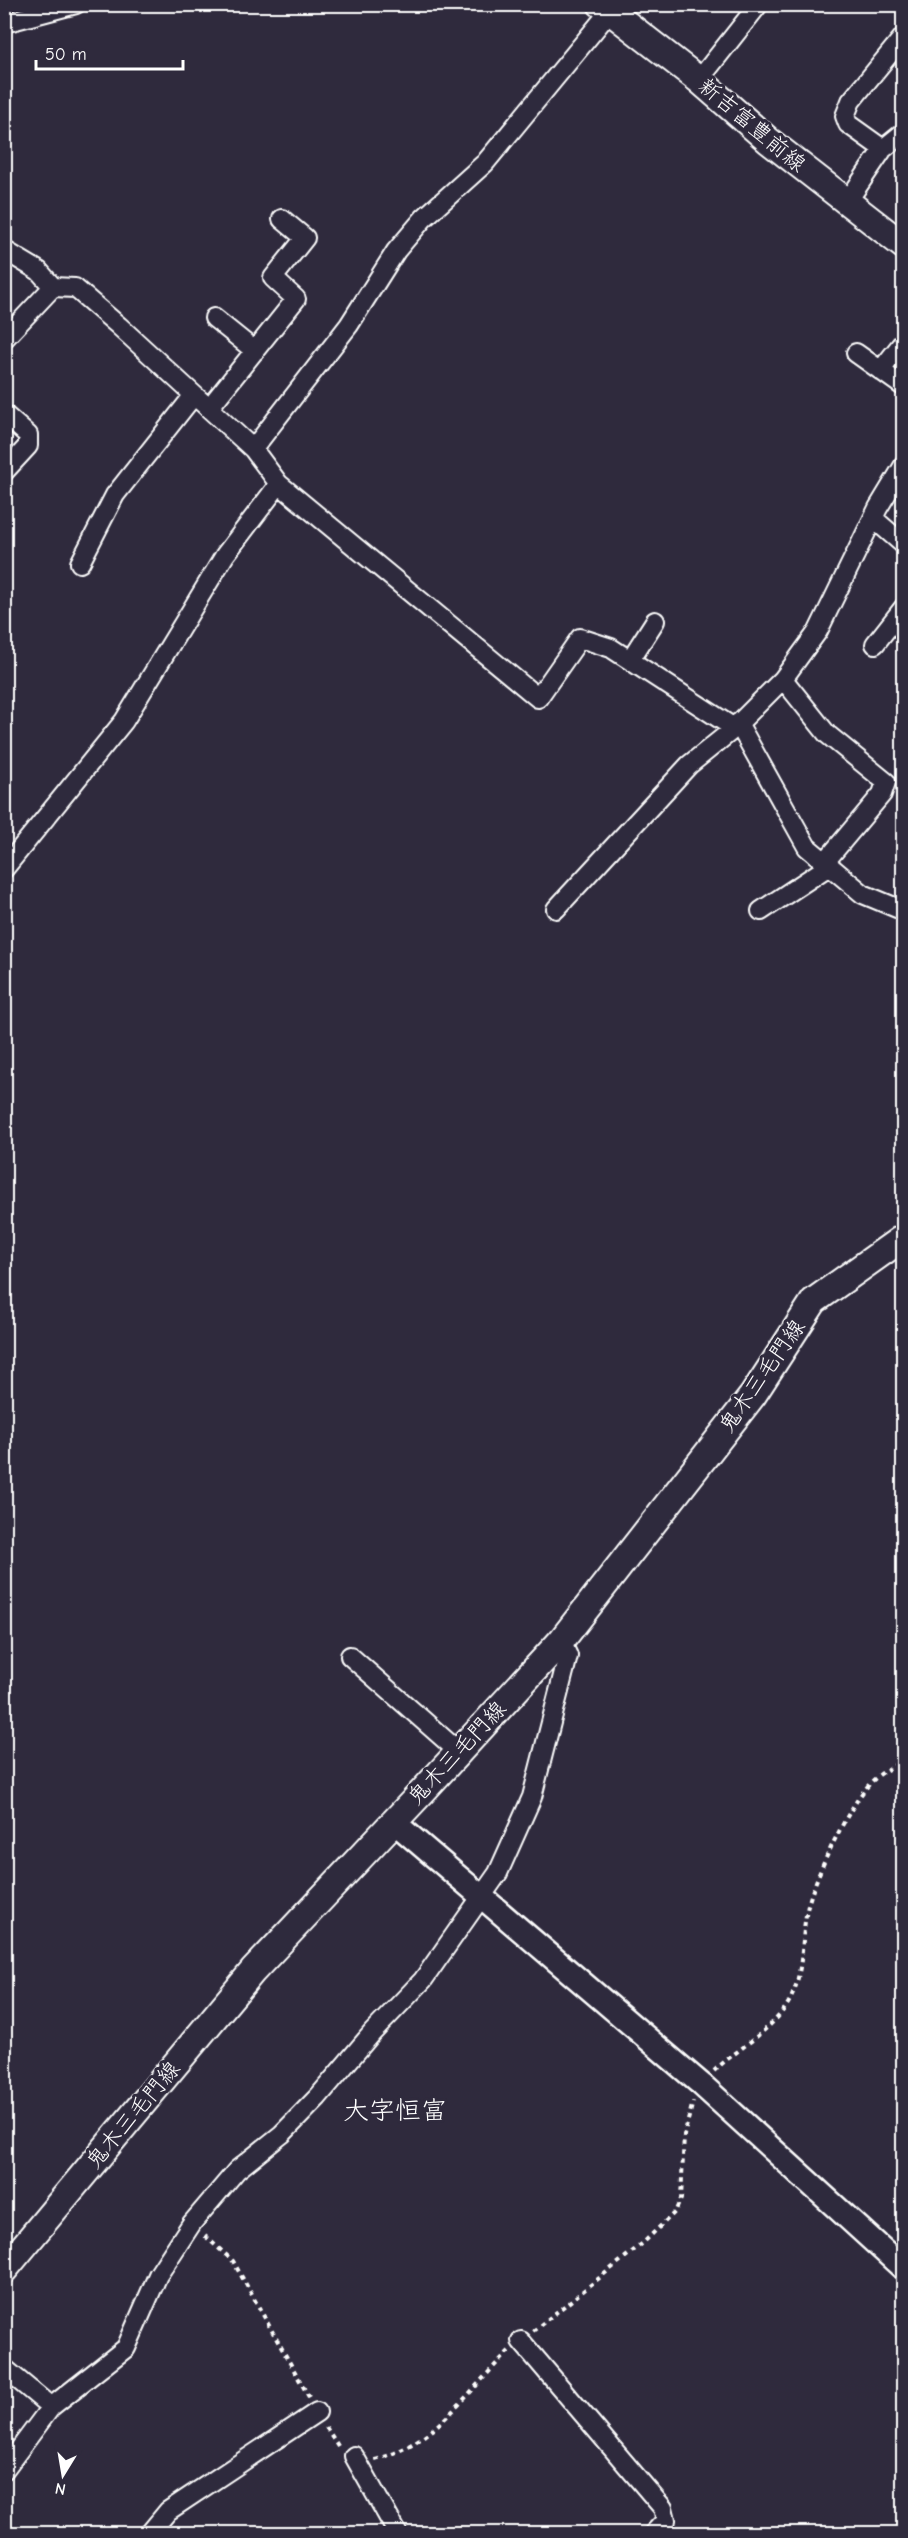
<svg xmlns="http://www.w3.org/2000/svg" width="908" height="2538" viewBox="0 0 908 2538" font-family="'Comic Neue','Klee One',sans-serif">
	<rect width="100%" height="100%" fill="#2f2a3d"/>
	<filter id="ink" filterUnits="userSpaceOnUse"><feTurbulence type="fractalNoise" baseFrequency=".0167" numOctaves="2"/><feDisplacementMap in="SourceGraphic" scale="12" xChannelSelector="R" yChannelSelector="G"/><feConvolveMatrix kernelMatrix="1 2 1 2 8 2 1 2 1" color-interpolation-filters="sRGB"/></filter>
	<g filter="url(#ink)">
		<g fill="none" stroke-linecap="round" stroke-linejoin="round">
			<defs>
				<path id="minor" d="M610 11 485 163 424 218 396 251 349 325 253 449 279 484 538 698 580 638 611 648 734 728
					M4 23 76 4
					M699 80 759 4
					M883 149 904 132
					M847 202 883 149 848 124 845 116 851 101 904 36
					M4 250 39 271 53 287
					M214 318 255 351
					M4 339 53 287 75 288 119 326 253 449
					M856 353 904 387
					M881 370 904 341
					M209 408 296 299 273 278 305 238 282 219
					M4 414 28 435V446L4 472
					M873 518 904 545
					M80 563 115 495 194 395
					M875 644 904 607
					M630 660 655 621
					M783 679 827 734 886 782 882 794 825 862
					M738 723 807 847 863 894 904 911
					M4 869 124 721 225 555 279 484
					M556 909 689 765 730 732 783 679 818 631 878 508 904 465
					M761 911 829 866
					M350 1656 459 1752
					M521 2341 663 2508 666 2520 653 2534
					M4 2368 51 2407
					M354 2456 398 2534
					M4 2470 51 2407 126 2348 158 2275 192 2223 237 2170 282 2134 318 2097 373 2032 423 1980 498 1873 532 1797 568 1656 561 1641
					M149 2534 168 2511 317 2412"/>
				<path id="tertiary" d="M394 1822 702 2085 904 2269"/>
				<path id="secondary" d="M601 4 699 80 769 141 904 246
					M4 2270 253 1971 422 1792 561 1641 753 1395 814 1301 904 1237"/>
			</defs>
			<use href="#minor" stroke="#fff" stroke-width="22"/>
			<use href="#tertiary" stroke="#fff" stroke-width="27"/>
			<use href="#secondary" stroke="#fff" stroke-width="30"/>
			<path stroke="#fff" stroke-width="4" stroke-dasharray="4.5 4.5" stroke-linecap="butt" d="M714 2071C738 2048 778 2027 792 1996 804 1969 801 1938 807 1910 813 1880 847 1810 867 1787 877 1774 890 1768 904 1760
				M205 2236 233 2261 309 2397
				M533 2331 643 2243 675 2212 681 2199 684 2135 693 2102
				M326 2427 340 2449
				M375 2460C437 2442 465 2394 509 2351"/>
			<use href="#minor" stroke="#2f2a3d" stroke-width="18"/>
			<use href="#tertiary" stroke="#2f2a3d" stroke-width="22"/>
			<use href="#secondary" stroke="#2f2a3d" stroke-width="26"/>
		</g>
	</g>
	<g text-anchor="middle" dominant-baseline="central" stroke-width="6" stroke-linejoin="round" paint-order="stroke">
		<g font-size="22" fill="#fff" stroke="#2f2a3d">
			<text transform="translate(752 125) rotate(40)">新吉富豊前線</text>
			<text transform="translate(762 1376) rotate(-55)">鬼木三毛門線</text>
			<text transform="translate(457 1753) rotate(-47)">鬼木三毛門線</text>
			<text transform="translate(133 2115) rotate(-50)">鬼木三毛門線</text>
		</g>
		<g font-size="26" fill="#fff" stroke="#2f2a3d">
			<text x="395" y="2111">大字恒富</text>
		</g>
	</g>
	<rect width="908" height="2538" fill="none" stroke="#2f2a3d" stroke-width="24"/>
	<rect x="12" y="12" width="884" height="2514" fill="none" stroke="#fff" stroke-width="2" filter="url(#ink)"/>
	<g transform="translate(63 2475) rotate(191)" stroke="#2f2a3d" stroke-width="4.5" paint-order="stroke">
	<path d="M0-4.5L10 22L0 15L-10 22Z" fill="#ffffff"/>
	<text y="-9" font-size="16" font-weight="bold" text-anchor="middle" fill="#ffffff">N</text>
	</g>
	<path d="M36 60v9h147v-9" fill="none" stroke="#ffffff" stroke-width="3"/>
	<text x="45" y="60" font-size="18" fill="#ffffff" stroke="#2f2a3d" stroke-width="4.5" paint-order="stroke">50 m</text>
</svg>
